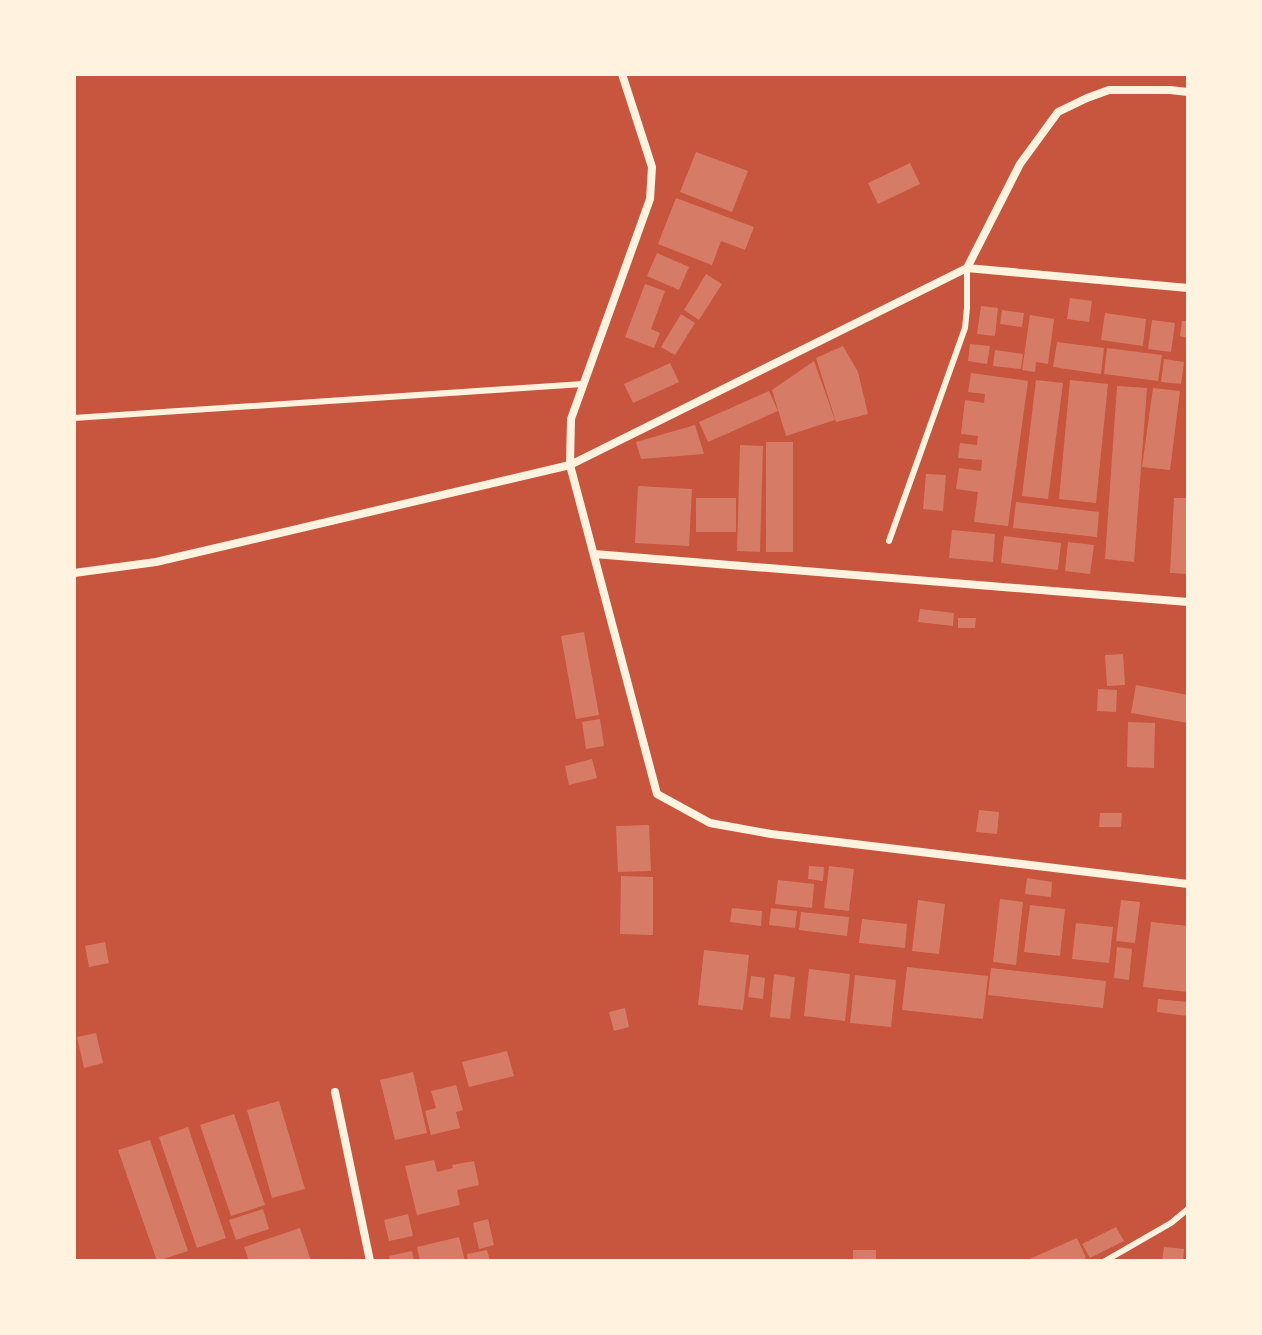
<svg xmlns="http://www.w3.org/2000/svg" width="1262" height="1335" viewBox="0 0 1262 1335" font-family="'Open Sans',sans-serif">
	<rect width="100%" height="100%" fill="#c8553d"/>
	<path fill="#d67c66" d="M696 152 748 171 732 212 680 192Z
		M910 163 920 184 878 204 868 183Z
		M676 198 754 227 745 250 721 241 712 265 658 244Z
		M657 253 689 267 679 290 647 276Z
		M706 274 722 284 699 320 684 310Z
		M645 284 665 291 651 329 660 333 654 348 625 337Z
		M1070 298 1092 301 1089 322 1067 319Z
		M981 306 998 308 995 336 977 334Z
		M1002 310 1024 313 1022 327 1000 324Z
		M1105 313 1146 319 1143 346 1101 340Z
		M681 314 695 323 675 355 661 347Z
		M1030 315 1054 319 1048 364 1036 362 1035 372 1022 370Z
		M1152 320 1175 323 1171 352 1148 349Z
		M1182 321H1188V338L1180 336Z
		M1057 342 1104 348 1101 374 1053 367Z
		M970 344 990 346 987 364 968 361Z
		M843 346 858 372 868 414 836 422 816 358Z
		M1107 348 1162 355 1158 381 1104 374Z
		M995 350 1023 354 1021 369 993 366Z
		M1164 359 1184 362 1181 384 1161 382Z
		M814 361 835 420 786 436 772 390Z
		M670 363 679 382 633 403 624 384Z
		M971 373 1028 381 1008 526 974 522 978 492 956 489 959 468 981 471 982 460 958 458 960 443 977 445 978 436 961 434 965 400 984 403 985 394 968 392Z
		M1036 380 1063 383 1048 499 1022 496Z
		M1070 380 1108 384 1096 503 1059 499Z
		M1117 386 1147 388 1134 562 1105 559Z
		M1153 388 1180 391 1170 470 1142 467Z
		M769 391 778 411 708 442 699 422Z
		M695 425 704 454 641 459 636 442Z
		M766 442H793V552H766Z
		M740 445 763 446 760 552 737 551Z
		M926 474 946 475 943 511 923 509Z
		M638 486 692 489 689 546 635 543Z
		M696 498H736V532H696Z
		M1174 498H1188L1187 574 1170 573Z
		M1016 502 1099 512 1097 537 1013 528Z
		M952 530 995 534 993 562 949 558Z
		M1004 536 1061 543 1058 570 1001 563Z
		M1068 542 1094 545 1090 574 1065 571Z
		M920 609 954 613 953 626 918 622Z
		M958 618H976L975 628H958Z
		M584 632 599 715 576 719 561 636Z
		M1123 654 1125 685 1107 686 1105 655Z
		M1136 685 1188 695V723L1131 713Z
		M1098 689 1117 690 1116 712 1097 711Z
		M600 719 604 746 586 749 582 722Z
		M1128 722 1155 723 1154 768 1127 767Z
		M592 759 597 778 569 785 565 766Z
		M979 810 999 812 997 834 976 832Z
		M1100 813H1122L1121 827H1099Z
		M649 825 651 871 618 872 616 826Z
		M809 866 824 867 823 881 808 879Z
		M829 866 854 869 849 911 824 908Z
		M621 876 653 877V935L620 934Z
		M1027 878 1052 882 1051 897 1025 894Z
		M778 880 814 884 812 908 775 904Z
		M1000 899 1023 902 1016 965 993 962Z
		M918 900 945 904 939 954 912 951Z
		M1121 900 1140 902 1135 943 1116 941Z
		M1030 905 1065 909 1060 956 1024 952Z
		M732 908 762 911 761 926 730 922Z
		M771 908 797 911 795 928 769 925Z
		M801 912 849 917 847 936 799 930Z
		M862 919 907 924 905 948 859 943Z
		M1151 922 1188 926V992L1143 987Z
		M1076 923 1113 927 1109 963 1072 959Z
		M105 942 109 963 89 967 85 946Z
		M1117 947 1132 949 1129 980 1114 978Z
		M704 950 749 955 743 1010 698 1005Z
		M907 967 988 976 983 1019 902 1010Z
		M991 968 1106 981 1103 1008 988 995Z
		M809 969 850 974 845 1021 804 1016Z
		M774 974 795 977 790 1019 770 1017Z
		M855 975 896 980 891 1027 850 1023Z
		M751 976 765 978 763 999 748 997Z
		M1158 999 1188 1002V1016L1157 1012Z
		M625 1008 629 1027 614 1031 609 1012Z
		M96 1033 103 1063 84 1068 77 1037Z
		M507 1051 514 1076 469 1087 462 1062Z
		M413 1072 427 1133 395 1140 380 1080Z
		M456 1085 463 1110 456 1112 460 1128 431 1135 425 1111 436 1108 431 1091Z
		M279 1101 305 1189 272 1198 247 1110Z
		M234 1114 265 1205 231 1216 200 1125Z
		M188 1127 226 1238 197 1248 159 1137Z
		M150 1140 188 1251 157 1261 118 1150Z
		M434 1160 437 1172 453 1168 452 1165 474 1161 479 1185 457 1190 460 1205 417 1215 405 1166Z
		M263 1209 269 1229 236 1240 229 1220Z
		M408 1214 413 1236 389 1241 384 1220Z
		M488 1219 494 1245 479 1249 473 1223Z
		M1116 1227 1124 1241 1090 1258 1082 1244Z
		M300 1228 311 1261H249L244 1247Z
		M459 1237 465 1261H420L417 1247Z
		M1077 1238 1086 1258 1080 1261H1025Z
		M1164 1247 1184 1249 1183 1261H1162Z
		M487 1250 490 1261H468L467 1254Z
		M853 1250H876V1261H853Z
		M412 1251 414 1261H390L389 1256Z"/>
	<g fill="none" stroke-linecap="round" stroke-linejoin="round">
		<path stroke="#fff3e0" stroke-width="6" d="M74 418 583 384
			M889 541 965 328 967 308V268
			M1105 1261 1171 1223 1188 1209"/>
		<path stroke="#fff3e0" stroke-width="8" d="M622 74 652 167 650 199 571 419 570 465 657 794 710 823 771 834 1188 884
			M967 268 1020 164 1058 112 1087 98 1109 90H1170L1188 92
			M594 554 1188 602
			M74 573 156 562 570 465 967 268 1188 288
			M335 1092 370 1261"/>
	</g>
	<rect width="1262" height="1335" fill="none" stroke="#fff3e0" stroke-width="152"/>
</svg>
